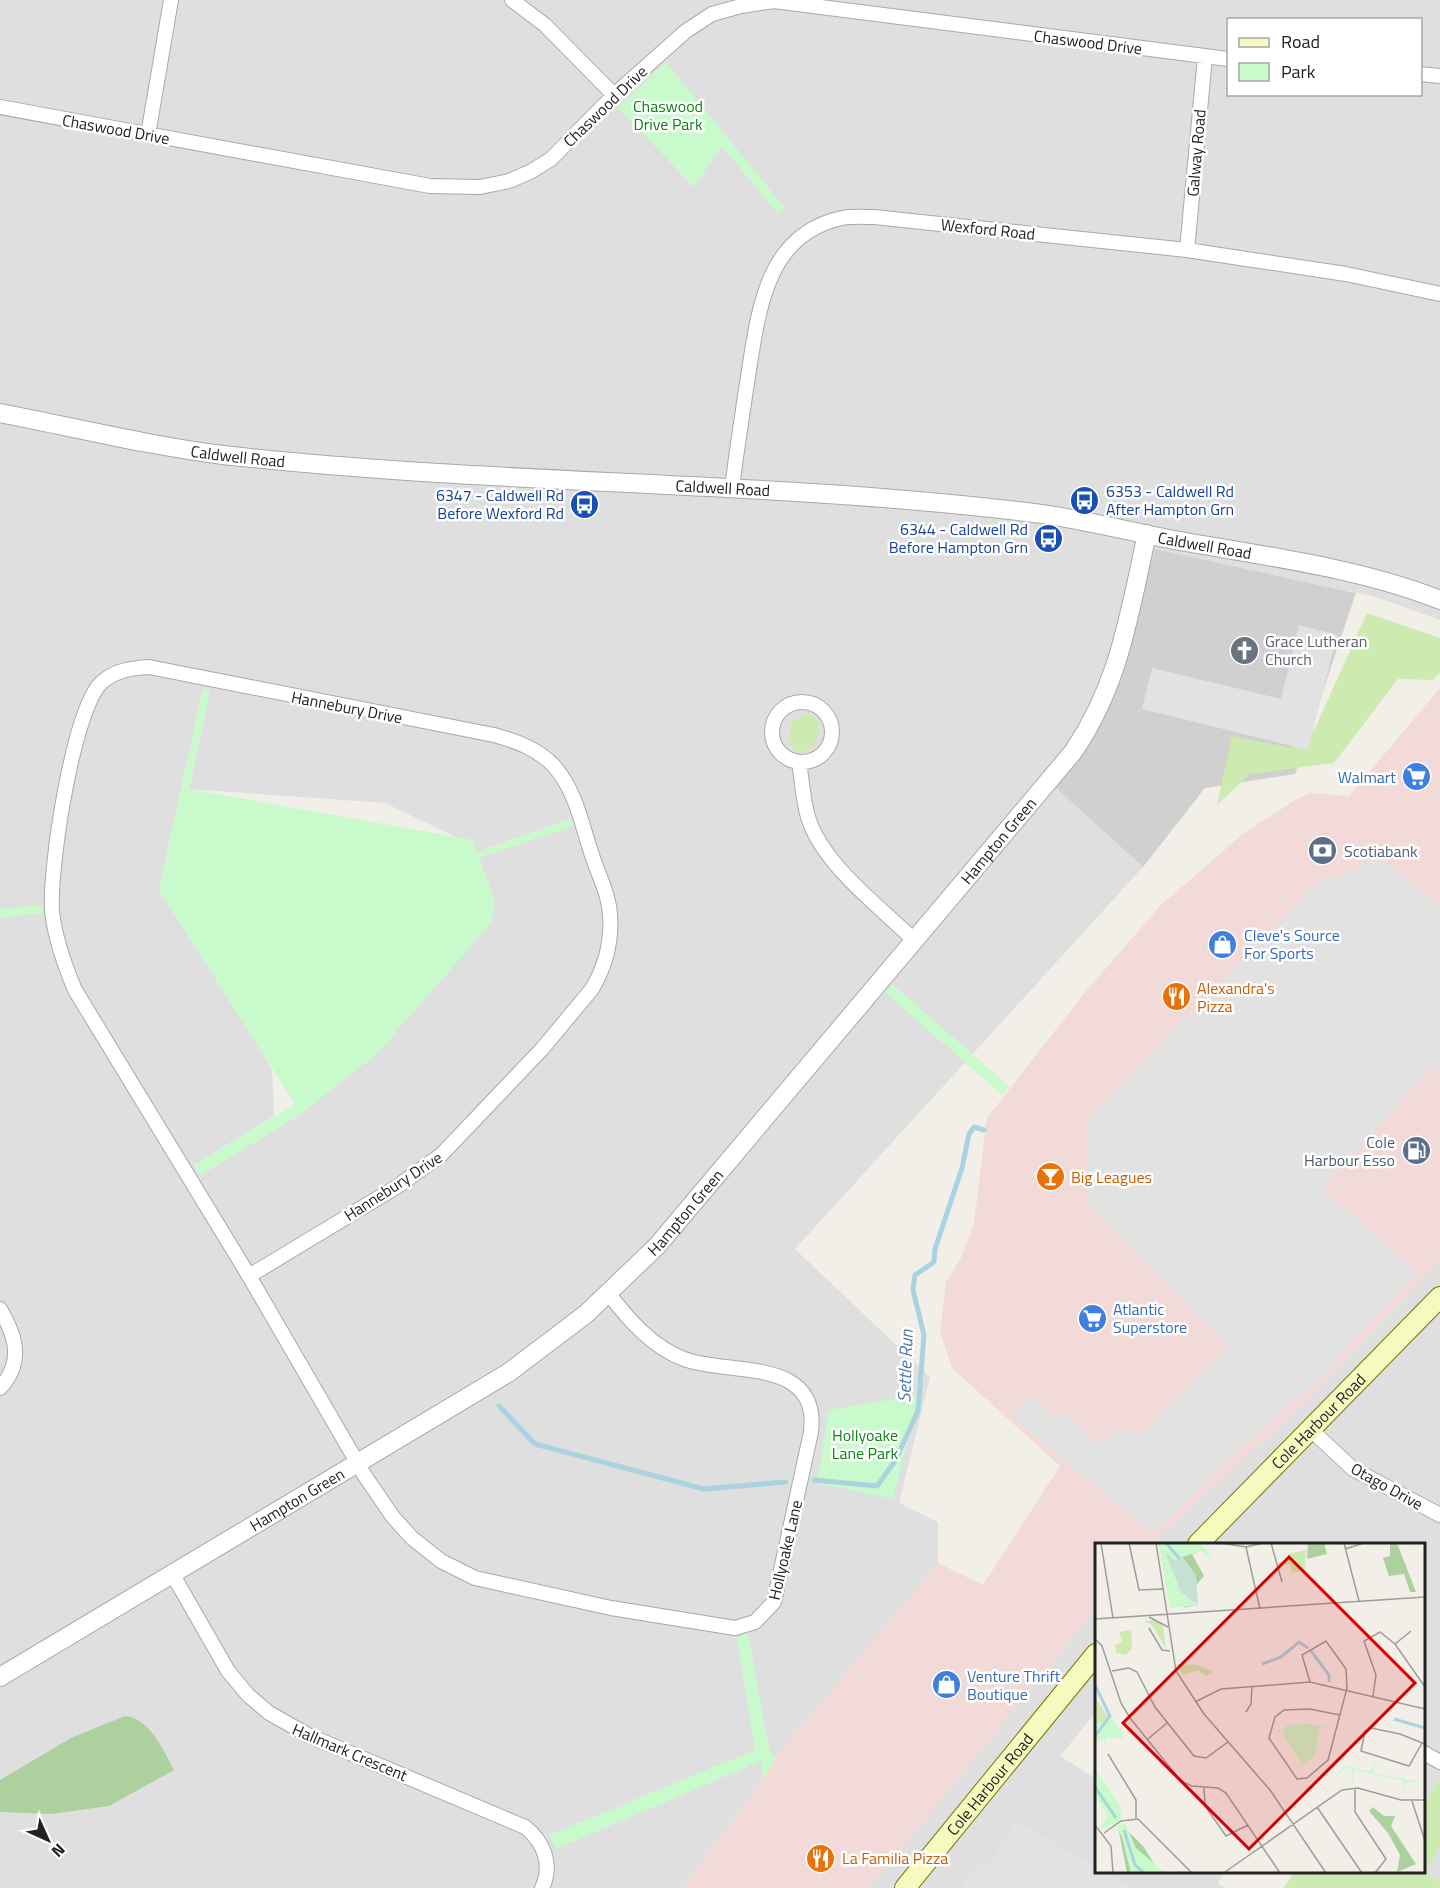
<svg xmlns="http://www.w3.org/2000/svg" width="1440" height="1888" viewBox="0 0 1440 1888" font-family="'Titillium Web',sans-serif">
	<rect width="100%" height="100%" fill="#f2efe9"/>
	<path fill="#e0dfdf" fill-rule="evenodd" d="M0 0H1440V620L1376 597 1155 549 1117 677 1055 786 1143 867 795 1249 930 1377 899 1503 938 1522V1563L776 1757 763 1780 682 1888H0ZM1228 20H1420V94H1228ZM203 689 210 691 189 789 385 803 458 838 472 840 477 852 570 819 573 825 479 858 495 902 301 1114 200 1175 194 1165 274 1116 272 1070 265 1057 159 890Z
		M1440 1099V1882L1424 1871V1544H1149L1307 1401 1434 1266Z
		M1096 1609V1712L1060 1756 1096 1779V1872H1224L1218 1884 1227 1888H869Z"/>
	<path fill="#f2dad9" d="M1440 688V1259L1307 1401 1149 1544H1096V1609L869 1888H682L763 1780 776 1757 938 1563 983 1585 1060 1466 952 1368 940 1332 946 1282 962 1256 974 1223 987 1118 1086 991 1161 905 1244 833 1297 799 1310 793 1349 796Z"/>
	<path fill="#d0d0d0" d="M1155 549 1356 593 1295 774 1205 788 1143 867 1055 787 1117 677Z"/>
	<path fill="#cdebb0" d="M1367 613 1440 638V673L1432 680 1398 679 1334 763 1250 774 1217 805 1232 736 1292 748 1315 728Z
		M808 713 819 722C820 740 815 747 799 755L789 744 791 721Z
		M1440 1778V1846L1425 1871 1440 1882V1888H1284L1294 1872H1424V1804Z"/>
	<path fill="#add19e" d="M125 1716C150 1719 163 1749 174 1770L109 1806 51 1814 0 1812V1780L71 1738Z"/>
	<path fill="#c8facc" d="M666 62 785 208 778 214 722 146 694 187 618 108Z
		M203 689 210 690 189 789 473 840 477 852 571 819 573 826 479 858 495 902 491 923 378 1053 301 1114 200 1176 194 1165 295 1104 159 890Z
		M43 905V913L0 918V909Z
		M892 984 1010 1087 1002 1095 885 992Z
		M919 1395 893 1499 817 1483 829 1410Z
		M748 1633 769 1749 776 1757 763 1780 761 1761 556 1849 549 1835 755 1750 737 1637Z"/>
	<path fill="#e2e2e2" d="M1299 625 1337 635 1308 750 1142 709 1152 668 1281 699Z
		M1375 852 1440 907V1070L1432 1067 1322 1188 1417 1273 1316 1381 1259 1431 1153 1534 1011 1416 1030 1395 1054 1418 1063 1410 1099 1444 1117 1432H1143L1228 1345 1087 1203V1119L1316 883 1358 870Z
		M1015 1821 1096 1867V1872H1105L1134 1888H962L978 1861 989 1867Z"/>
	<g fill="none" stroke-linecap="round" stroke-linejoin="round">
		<path stroke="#aad3df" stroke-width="5" d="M499 1406 535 1444 704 1489 786 1482
			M814 1480 877 1486 895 1461 918 1411 924 1335 913 1290 915 1275 934 1262 935 1249 962 1168 969 1134 974 1127 984 1130"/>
		<defs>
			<path id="minor" d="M512 0 545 25 614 95
				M1420 74 1440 76
				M0 107 430 186 480 187 509 181 530 172 551 159 614 95 686 31 712 14 741 6 774 1 1228 59
				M148 135 171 0
				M1187 250 1205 57
				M732 488C737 448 743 409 749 370 759 308 767 234 842 218 852 216 864 217 874 217L1187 250 1346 274 1440 294
				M772 732a30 30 0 1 1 60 0a30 30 0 1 1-60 0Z
				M799 762C802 780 803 800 808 817 822 864 880 907 914 940
				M249 1276 398 1186 441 1155 542 1049 592 989C605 967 612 941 610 915 609 895 599 876 593 858 582 827 577 792 554 766 538 749 516 741 494 735L149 667C132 668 116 670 102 682 73 708 49 870 52 911 55 939 64 964 75 990L249 1276 365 1476 393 1517 412 1538 441 1561 475 1578 611 1608 735 1628 755 1622 774 1602 811 1432C820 1356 729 1376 684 1359 652 1347 629 1320 608 1293
				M0 1309C16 1336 24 1362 0 1388
				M1310 1429 1353 1469 1440 1515
				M173 1575 228 1671 248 1695 269 1713 310 1736 525 1827C544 1842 553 1865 542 1888
				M1424 1753 1440 1762"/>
			<g id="tertiary">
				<path id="s1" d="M0 413C73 427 150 446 223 455 490 485 759 480 1026 512 1074 517 1122 530 1169 539 1256 555 1358 567 1440 600"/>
				<path id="s2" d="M0 1677 508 1373 586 1314 657 1246 1073 752C1120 683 1129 614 1147 534"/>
			</g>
			<g id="secondary">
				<path id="s3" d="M1198 1544 1440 1297"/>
				<path id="s4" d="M905 1888 1096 1654"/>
			</g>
		</defs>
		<use href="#minor" stroke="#a9a9a9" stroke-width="16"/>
		<use href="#tertiary" stroke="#a9a9a9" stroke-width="20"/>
		<use href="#secondary" stroke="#707d05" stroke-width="22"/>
		<use href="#minor" stroke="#fff" stroke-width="14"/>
		<use href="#tertiary" stroke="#fff" stroke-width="18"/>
		<use href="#secondary" stroke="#f7fabf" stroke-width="20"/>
	</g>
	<defs>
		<symbol id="bus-disc" viewBox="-11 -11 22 22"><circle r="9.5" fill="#1a4fb4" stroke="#fff"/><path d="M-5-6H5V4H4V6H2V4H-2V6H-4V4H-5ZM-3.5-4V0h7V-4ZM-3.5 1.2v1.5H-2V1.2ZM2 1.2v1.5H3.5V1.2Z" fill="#fff"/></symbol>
		<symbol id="church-disc" viewBox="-11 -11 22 22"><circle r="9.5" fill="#6b7280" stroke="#fff"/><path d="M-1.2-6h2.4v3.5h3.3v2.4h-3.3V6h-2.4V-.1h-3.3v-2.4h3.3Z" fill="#fff"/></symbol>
		<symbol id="supermarket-disc" viewBox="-11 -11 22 22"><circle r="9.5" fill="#3f7fe0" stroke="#fff"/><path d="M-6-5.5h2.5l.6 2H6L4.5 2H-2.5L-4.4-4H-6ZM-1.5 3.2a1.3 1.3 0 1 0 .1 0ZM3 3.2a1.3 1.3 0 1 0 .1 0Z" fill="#fff"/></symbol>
		<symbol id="bank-disc" viewBox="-11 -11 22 22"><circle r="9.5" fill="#5c6f8a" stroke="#fff"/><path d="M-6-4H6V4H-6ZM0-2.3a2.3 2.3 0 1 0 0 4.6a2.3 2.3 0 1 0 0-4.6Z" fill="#fff"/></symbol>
		<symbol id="shop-disc" viewBox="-11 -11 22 22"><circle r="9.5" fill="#3f7fe0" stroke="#fff"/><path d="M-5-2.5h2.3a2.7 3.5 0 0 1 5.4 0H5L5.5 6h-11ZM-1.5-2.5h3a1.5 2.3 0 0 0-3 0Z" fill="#fff"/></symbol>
		<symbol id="restaurant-disc" viewBox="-11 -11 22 22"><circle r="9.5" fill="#e8710a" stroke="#fff"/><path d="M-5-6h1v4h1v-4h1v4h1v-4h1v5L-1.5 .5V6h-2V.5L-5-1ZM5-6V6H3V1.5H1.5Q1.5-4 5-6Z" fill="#fff"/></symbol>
		<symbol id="fuel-disc" viewBox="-11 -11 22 22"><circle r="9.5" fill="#5c6f8a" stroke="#fff"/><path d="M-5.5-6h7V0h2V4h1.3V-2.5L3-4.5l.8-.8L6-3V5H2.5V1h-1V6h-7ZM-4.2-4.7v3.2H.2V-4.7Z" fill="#fff"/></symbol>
		<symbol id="bar-disc" viewBox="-11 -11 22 22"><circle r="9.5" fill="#e8710a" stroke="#fff"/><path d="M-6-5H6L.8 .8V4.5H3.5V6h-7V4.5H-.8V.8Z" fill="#fff"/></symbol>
	</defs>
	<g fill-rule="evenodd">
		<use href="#bus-disc" x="1068" y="484" width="33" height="33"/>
		<use href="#bus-disc" x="568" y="488" width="33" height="33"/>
		<use href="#bus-disc" x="1032" y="522" width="33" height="33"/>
		<use href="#church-disc" x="1228" y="634" width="33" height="33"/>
		<use href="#supermarket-disc" x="1400" y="760" width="33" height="33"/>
		<use href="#bank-disc" x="1306" y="834" width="33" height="33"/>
		<use href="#shop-disc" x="1206" y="928" width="33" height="33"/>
		<use href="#restaurant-disc" x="1160" y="980" width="33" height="33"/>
		<use href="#fuel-disc" x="1400" y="1134" width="33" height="33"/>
		<use href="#bar-disc" x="1034" y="1160" width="33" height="33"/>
		<use href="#supermarket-disc" x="1076" y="1302" width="33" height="33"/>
		<use href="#shop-disc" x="930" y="1668" width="33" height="33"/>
		<use href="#restaurant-disc" x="804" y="1842" width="33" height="33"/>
	</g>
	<g text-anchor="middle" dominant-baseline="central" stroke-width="5" stroke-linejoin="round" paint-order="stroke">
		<g font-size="16" fill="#222" stroke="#fff">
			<text transform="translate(1088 42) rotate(7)">Chaswood Drive</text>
			<text transform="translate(605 106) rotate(-44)">Chaswood Drive</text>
			<text transform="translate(116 129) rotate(10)">Chaswood Drive</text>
			<text transform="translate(1196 153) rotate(-85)">Galway Road</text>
			<text transform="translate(988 229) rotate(6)">Wexford Road</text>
			<text stroke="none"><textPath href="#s1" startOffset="242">Caldwell Road</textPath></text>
			<text stroke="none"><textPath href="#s1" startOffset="728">Caldwell Road</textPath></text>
			<text stroke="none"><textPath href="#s1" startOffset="1214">Caldwell Road</textPath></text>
			<text transform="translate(347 707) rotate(11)">Hannebury Drive</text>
			<text stroke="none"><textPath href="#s2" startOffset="1318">Hampton Green</textPath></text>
			<text transform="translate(393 1186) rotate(-33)">Hannebury Drive</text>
			<text stroke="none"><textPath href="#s2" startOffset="832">Hampton Green</textPath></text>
			<text stroke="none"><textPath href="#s3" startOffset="172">Cole Harbour Road</textPath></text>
			<text transform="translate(1387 1486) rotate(29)">Otago Drive</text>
			<text stroke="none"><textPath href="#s2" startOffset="346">Hampton Green</textPath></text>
			<text transform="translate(785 1550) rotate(-77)">Hollyoake Lane</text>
			<text transform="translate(350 1752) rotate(23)">Hallmark Crescent</text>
			<text stroke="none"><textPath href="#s4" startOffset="134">Cole Harbour Road</textPath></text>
		</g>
		<g font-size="16" fill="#0c8416" stroke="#fff">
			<text x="668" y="106">Chaswood<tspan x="668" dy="18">Drive Park</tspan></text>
			<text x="865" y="1435">Hollyoake<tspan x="865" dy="18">Lane Park</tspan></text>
		</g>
		<g font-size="16" fill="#164399" stroke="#fff" text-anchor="end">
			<text x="1106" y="491" text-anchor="start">6353 - Caldwell Rd<tspan x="1106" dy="18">After Hampton Grn</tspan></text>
			<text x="564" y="495">6347 - Caldwell Rd<tspan x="564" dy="18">Before Wexford Rd</tspan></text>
			<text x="1028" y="529">6344 - Caldwell Rd<tspan x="1028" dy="18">Before Hampton Grn</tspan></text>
		</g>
		<g font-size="16" fill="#5b616d" stroke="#fff" text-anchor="start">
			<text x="1265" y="641">Grace Lutheran<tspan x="1265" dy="18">Church</tspan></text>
		</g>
		<g font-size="16" fill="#366cbe" stroke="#fff" text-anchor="start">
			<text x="1396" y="777" text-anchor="end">Walmart</text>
			<text x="1244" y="935">Cleve's Source<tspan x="1244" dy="18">For Sports</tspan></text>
			<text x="1113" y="1309">Atlantic<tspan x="1113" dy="18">Superstore</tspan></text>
			<text x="967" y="1676">Venture Thrift<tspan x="967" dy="18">Boutique</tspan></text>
		</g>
		<g font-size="16" fill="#4e5e75" stroke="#fff" text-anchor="start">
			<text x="1344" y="851">Scotiabank</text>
			<text x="1395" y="1142" text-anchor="end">Cole<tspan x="1395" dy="18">Harbour Esso</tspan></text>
		</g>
		<g font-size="16" fill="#c56008" stroke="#fff" text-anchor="start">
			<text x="1197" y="988">Alexandra's<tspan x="1197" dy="18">Pizza</tspan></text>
			<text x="1071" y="1177">Big Leagues</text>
			<text x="842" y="1858">La Familia Pizza</text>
		</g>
		<g font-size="18" font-style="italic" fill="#4a7aab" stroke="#fff">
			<text transform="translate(905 1366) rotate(-88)">Settle Run</text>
		</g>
	</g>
	<g transform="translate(1095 1543)">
		<rect width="330" height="330" fill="#f2efe9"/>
		<path d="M211 7 210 27 197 30 195 21 183 24 182 20 193 17V11ZM61 77 68 83 71 106 57 82 49 78ZM36 87 37 105 31 112 21 110 20 102 27 99 24 89ZM82 121 104 122 118 129 111 133 103 127 88 132ZM0 154 18 182 0 189Z" fill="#cdebb0"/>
		<path d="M77 0 106 8 97 11 109 33 102 41 100 32ZM213 0H229L232 11 212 16ZM295 0H302L321 49H315L309 31 294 33 288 15 295 13ZM278 264 289 273H300L296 283 321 321 302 329 305 312 293 290 274 268ZM30 285 48 303 65 330H32L24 289Z" fill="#add19e"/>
		<path d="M64 0H77L101 32 103 62 90 65 73 52Z" fill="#c6e0d4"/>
		<path d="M64 0H105L115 11 123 2 113 14 106 8 79 17 70 9 86 49 103 62 75 65ZM16 176 26 187 28 195H10L11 208 8 195 0 201V177L2 181ZM214 181 240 186 225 184 219 214 197 228 207 220 187 190 176 184 188 189 192 182ZM280 217 278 230 330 240 311 239 305 255 309 238 259 227 257 243V226L250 225 245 230 241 232 230 223 242 231 250 223 275 229ZM0 226 26 263 27 276 9 286 5 284 13 273 0 253ZM30 280 41 305 70 330H36L27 294 21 284Z" fill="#c8facc"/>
		<path fill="none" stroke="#aad3df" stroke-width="3" d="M71 0 85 16M216 108 234 132V139M167 121 186 114 204 99 213 105M0 142 15 173 0 193M299 176 330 185M0 244 21 275M29 287 40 322 49 330"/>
		<path fill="none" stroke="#9f9d99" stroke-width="1.5" d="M6 0 18 75M34 0 44 47 69 46M61 0 81 128 109 171 175 247 231 330M126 0 151 4 168 0M176 0 187 39M249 0 264 58M151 4 165 66M250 6 269 0M54 74 73 84M0 76 330 54M54 85 67 107 75 108M0 96 7 103 26 160 35 175 86 238 97 243 123 245 131 250 185 330M300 101 316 88M17 128 34 125 42 129 60 164 99 213 111 215 133 199M215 139 207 112 231 98 251 126 252 145 233 217 212 235 202 236 174 195 180 174 189 167 215 166 245 172M278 153 281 132 269 98 285 89 300 101 330 144M100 159 126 146 215 139 330 166M151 169 156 161 157 143M53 196 72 180M327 200 314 223 266 208 270 188 276 185 305 191 330 201M13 211 41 257V275M109 244 110 263 131 293 153 282M260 245V269L291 316 280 330M317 258 330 298M222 264 267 330M0 282 16 303 18 330M9 290 26 278 43 276 97 330M130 329 247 247 263 245 306 257H330"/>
		<path fill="#d40000" fill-opacity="0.15" stroke="#d40000" stroke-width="3" d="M194 14 320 140 154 306 28 180Z"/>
		<rect width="330" height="330" fill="none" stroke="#222" stroke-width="3"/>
	</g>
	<rect x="1227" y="18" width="195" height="78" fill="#ffffff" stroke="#a7a7a7" stroke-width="1.5"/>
	<rect x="1239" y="38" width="30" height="9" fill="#f7fabf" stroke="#a7a7a7" stroke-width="1.5"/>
	<text x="1281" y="48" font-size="18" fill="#222222">Road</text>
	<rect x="1239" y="63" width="30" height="18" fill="#c8facc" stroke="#a7a7a7" stroke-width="1.5"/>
	<text x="1281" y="78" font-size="18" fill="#222222">Park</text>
	<g transform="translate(48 1840) rotate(135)" stroke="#ffffff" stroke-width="4.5" paint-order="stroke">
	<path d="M0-4.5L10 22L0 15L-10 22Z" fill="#222222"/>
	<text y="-9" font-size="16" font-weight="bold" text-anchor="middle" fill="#222222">N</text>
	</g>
</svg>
